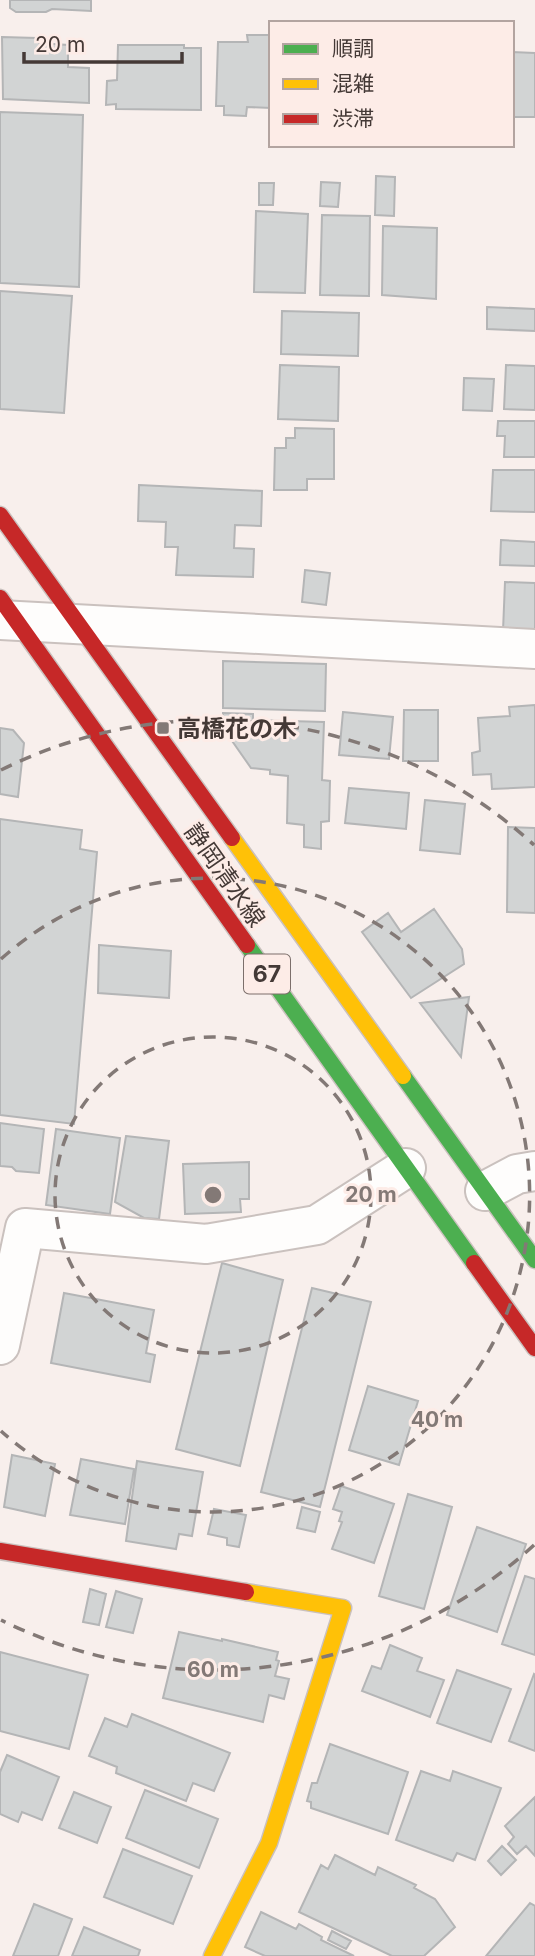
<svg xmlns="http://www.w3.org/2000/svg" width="535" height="1956" viewBox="0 0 535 1956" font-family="Inter,'Noto Sans JP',sans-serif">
	<rect width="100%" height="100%" fill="#f8efec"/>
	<path fill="#d2d4d4" stroke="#b4b5b6" stroke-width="2" d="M10 0H91V11L52 9 46 12H16L10 8Z
		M247 35H271V108L247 107 246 116 224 115V106H216L218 42H248Z
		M2 37 37 38 39 43 68 45V67L89 68V103L3 99Z
		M118 45H184V48H201V110L116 109V104L106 105 107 81 117 80Z
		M512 52 535 53V117H512Z
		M0 112 83 115 79 287 0 283Z
		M376 176 395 177 394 216 375 215Z
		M321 182 340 183 338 207 320 206Z
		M259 183H274L273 205H259Z
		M256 211 308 214 305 293 254 292Z
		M322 215 370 216 369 296 320 295Z
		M383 226 437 228 436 299 382 295Z
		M0 291 72 296 64 413 0 409Z
		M487 307 535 309V331L487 329Z
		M282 311 359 313 358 356 281 354Z
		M280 365 339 367 338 421 278 419Z
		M506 365 535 366V410L504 409Z
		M464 378 494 379 492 411 463 410Z
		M498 421H535V457H504L505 436H497Z
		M295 428 334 429V479H307V490H274L275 448H286V438H295Z
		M493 470H535V512L491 511Z
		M139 485 262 491 261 526 235 525 234 548 254 549 253 577 176 575 178 547H165L166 522 138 521Z
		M501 540 535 542V566L500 565Z
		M305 570 330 573 326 605 302 602Z
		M505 582 535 583V631H503Z
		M223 661 326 664 325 711 223 708Z
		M535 705V787L492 789 491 774 473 775 472 753 480 751 478 718 510 716 509 707Z
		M404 710H438V761H403Z
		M343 712 393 717 389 759 339 755Z
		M223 713 253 714V720L324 722 322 780 330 781 329 821 321 822V849L304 847V825L287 823 288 776 270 774V770L251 768 223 728Z
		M0 728 13 730 24 743 18 797 0 794Z
		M349 788 409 793 406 829 345 823Z
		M425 800 465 804 460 854 420 850Z
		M0 819 82 830 80 849 97 852 74 1124 0 1115Z
		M508 827 535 828V913L507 912Z
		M434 909 462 949 464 964 411 998 362 932 388 913 401 932Z
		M99 945 171 951 169 998 98 993Z
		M469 997 461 1057 420 1003Z
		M0 1123 44 1129 39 1173 16 1171 12 1167 0 1166Z
		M56 1129 120 1138 110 1214 46 1205Z
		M126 1136 169 1141 159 1219 144 1218 115 1202Z
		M249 1162V1199H240L241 1212 185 1214 183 1164Z
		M222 1263 283 1280 240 1466 176 1449Z
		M312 1288 371 1302 320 1507 261 1492Z
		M64 1293 154 1310 146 1353 155 1355 150 1382 51 1363Z
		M368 1386 418 1401 399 1465 349 1450Z
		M12 1455 55 1464 45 1516 4 1507Z
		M81 1459 134 1469 125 1524 70 1515Z
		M137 1461 203 1472 192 1536 179 1534 176 1549 126 1541Z
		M341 1486 394 1504 374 1563 332 1549 342 1522 339 1521 342 1512 333 1509Z
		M408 1494 452 1507 424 1609 379 1596Z
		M302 1507 320 1512 315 1532 297 1528Z
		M214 1509 246 1515 239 1547 227 1545V1538L208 1534Z
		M477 1527 526 1544 497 1632 447 1615Z
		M525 1576 535 1579V1655L502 1644Z
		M90 1589 106 1594 99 1625 83 1622Z
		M116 1591 142 1599 133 1633 106 1627Z
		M179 1632 222 1641V1639L278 1652 276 1660 279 1661 275 1676 289 1679 284 1699 269 1695 263 1722 163 1698Z
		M390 1645 422 1658 417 1671 444 1680 430 1717 362 1691 372 1666 381 1669Z
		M0 1652 88 1675 69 1749 0 1731Z
		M457 1670 511 1689 491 1742 437 1723Z
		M534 1674 535 1675V1751L509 1741Z
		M132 1714 230 1753 214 1791 193 1783 186 1801 116 1773 117 1767 89 1756 105 1718 127 1727Z
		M330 1744 408 1772 388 1834 311 1808V1802L307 1801 312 1783H317Z
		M7 1755 59 1777 42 1820 22 1812 18 1822 0 1814V1772Z
		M421 1771 450 1781 453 1771 501 1788 475 1860 457 1853 453 1861 396 1840Z
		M145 1790 218 1819 199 1868 126 1838Z
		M74 1792 111 1807 97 1843 59 1828Z
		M535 1797V1856L526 1846 517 1854 508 1844 514 1837 505 1826Z
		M502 1846 516 1860 501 1875 488 1861Z
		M123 1849 192 1876 173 1924 104 1897Z
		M335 1855 375 1875 378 1867 416 1885 414 1888 435 1899 455 1927 424 1956H392L299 1912 321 1865 328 1869Z
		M530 1903 535 1906V1956H486Z
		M34 1904 72 1919 58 1956H13Z
		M261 1912 296 1929 299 1924 322 1937 321 1940 354 1956H265L245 1947Z
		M84 1927 140 1950 138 1956H72Z
		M332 1931 351 1941 346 1949 328 1940Z"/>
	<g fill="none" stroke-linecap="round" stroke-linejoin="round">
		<defs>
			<path id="street" d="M0 620 535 649
				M485 1191 517 1174 535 1171
				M0 1345 25 1228 206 1244 317 1225 406 1168"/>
			<path id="fast" d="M247 945 474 1263
				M403 1076 535 1260"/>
			<path id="slow" d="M232 838 403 1076
				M212 1956 269 1843 343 1608 246 1592"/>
			<path id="jam" d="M0 515 232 838
				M0 598 247 945
				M474 1263 535 1348
				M0 1551 246 1592"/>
		</defs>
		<use href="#street" stroke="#cac1be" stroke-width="42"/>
		<use href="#fast" stroke="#cac1be" stroke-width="19"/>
		<use href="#slow" stroke="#cac1be" stroke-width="19"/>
		<use href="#jam" stroke="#cac1be" stroke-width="19"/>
		<use href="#street" stroke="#fefdfc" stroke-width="38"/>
		<use href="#fast" stroke="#4caf50" stroke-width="16"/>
		<use href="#slow" stroke="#ffc107" stroke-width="16"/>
		<use href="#jam" stroke="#c62828" stroke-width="16"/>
	</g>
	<g fill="none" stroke="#837976" stroke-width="3.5" stroke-dasharray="12 9">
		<circle cx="213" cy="1195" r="158"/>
		<path d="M1 959A317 317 0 1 1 1 1431"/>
		<path d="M534 1545A475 475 0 0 1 1 1620M1 770A475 475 0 0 1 534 845"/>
	</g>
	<rect fill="#837976" stroke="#fdece7" stroke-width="2.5" x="156" y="721" width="14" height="14" rx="3.5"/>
	<g text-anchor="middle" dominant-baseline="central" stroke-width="6" stroke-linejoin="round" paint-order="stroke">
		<rect fill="#fdece7" stroke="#7c6f6b" stroke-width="2" x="244" y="954.5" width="46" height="39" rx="5"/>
		<g font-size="23" font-weight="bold" fill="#443936">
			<text x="267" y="974">67</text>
		</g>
		<g font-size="24" font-weight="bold" fill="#443936" stroke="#fdece7" text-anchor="start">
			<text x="177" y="728">高橋花の木</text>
		</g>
		<g font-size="24" fill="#443936" stroke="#fdece7">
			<text transform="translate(225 875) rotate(55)">静岡清水線</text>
		</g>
	</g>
	<circle cx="213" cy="1195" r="10" fill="#837976" stroke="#fdece7" stroke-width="3.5"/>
	<g font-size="21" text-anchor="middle" font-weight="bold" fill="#837976" stroke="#fdece7" stroke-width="6" stroke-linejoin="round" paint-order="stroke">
		<text x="371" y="1202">20 m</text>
		<text x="437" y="1427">40 m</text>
		<text x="213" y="1677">60 m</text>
	</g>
	<rect x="269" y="21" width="245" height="126" fill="#fdece7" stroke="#b3a4a0" stroke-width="2"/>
	<rect x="283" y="44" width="35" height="10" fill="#4caf50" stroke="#b3a4a0" stroke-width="2"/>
	<text x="332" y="56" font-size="21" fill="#443936">順調</text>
	<rect x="283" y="79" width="35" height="10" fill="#ffc107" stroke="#b3a4a0" stroke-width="2"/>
	<text x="332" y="91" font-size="21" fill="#443936">混雑</text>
	<rect x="283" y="114" width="35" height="10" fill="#c62828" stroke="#b3a4a0" stroke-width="2"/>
	<text x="332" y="126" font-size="21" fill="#443936">渋滞</text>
	<path d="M24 52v10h158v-10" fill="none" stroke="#443936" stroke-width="3.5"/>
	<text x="35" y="52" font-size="21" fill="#443936" stroke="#fdece7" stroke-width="5" paint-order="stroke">20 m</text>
</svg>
